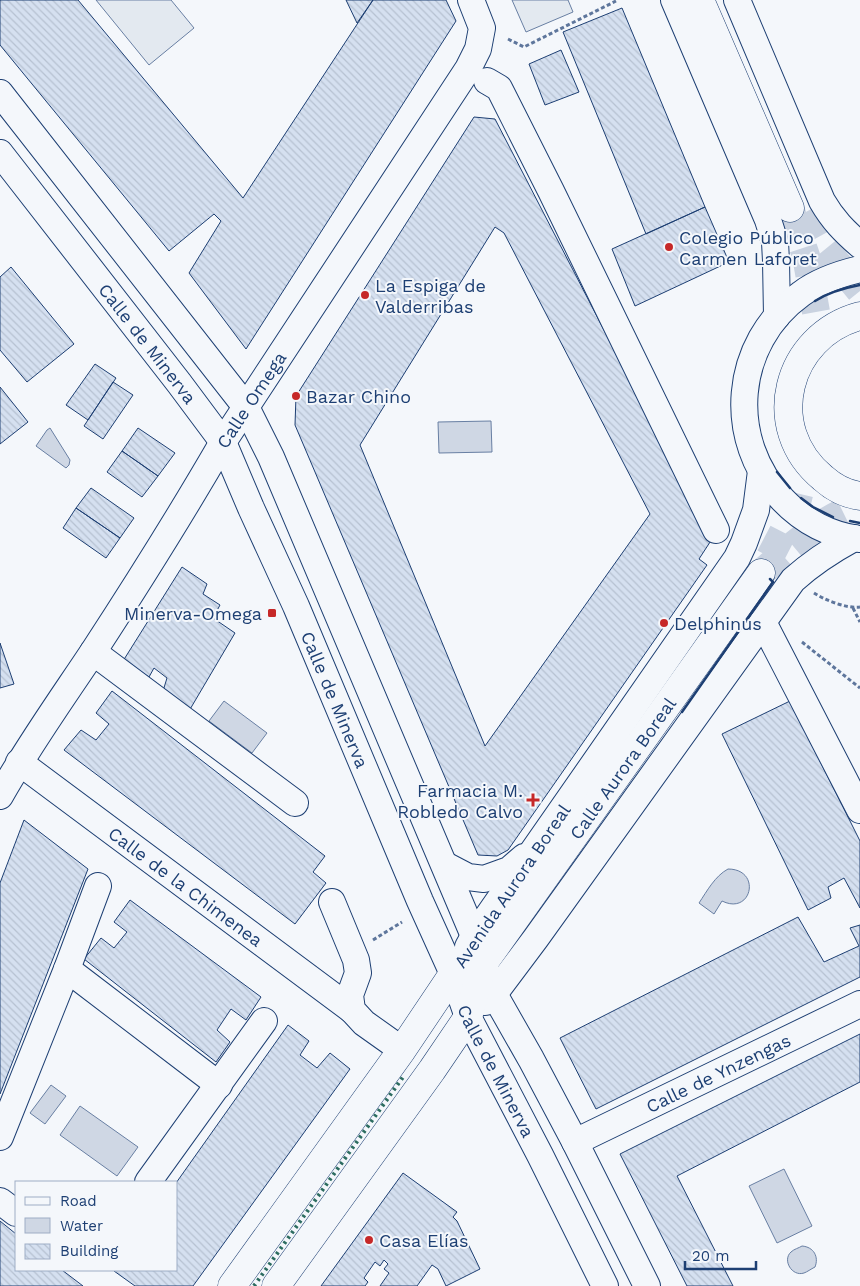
<svg xmlns="http://www.w3.org/2000/svg" width="860" height="1286" viewBox="0 0 860 1286" font-family="'Work Sans',sans-serif">
	<defs>
		<pattern id="building-back-hatch" width="6" height="6" patternUnits="userSpaceOnUse" patternTransform="scale(1.25)"><rect width="6" height="6" fill="#d5e0f0"/><path d="M-1 5l2 2M0 0l6 6M5-1l2 2" fill="none" stroke="#b6c1d1"/></pattern>
	</defs>
	<rect width="100%" height="100%" fill="#f4f7fb"/>
	<path fill="#e3e9f0" stroke="#687fa3" d="M96 0H171L194 28 149 65Z
		M512 0H568L573 12 526 32Z"/>
	<path fill="#cfd7e4" stroke="#687fa3" d="M491 421 492 452 439 453 438 422Z
		M50 428 70 460 69 465 66 468 36 446 47 430Z
		M224 701 267 733 252 753 209 721Z
		M728 869C762 869 752 916 722 901L714 914 699 903C707 891 715 876 728 869Z
		M51 1085 66 1096 45 1124 30 1113Z
		M80 1106 138 1147 117 1176 60 1135Z
		M784 1169 812 1226 777 1243 749 1186Z
		M802 1246C814 1247 819 1257 815 1267 811 1269 807 1272 804 1273 792 1277 782 1260 791 1252 794 1249 799 1248 802 1246Z"/>
	<path fill="url(#building-back-hatch)" stroke="#1d3f73" fill-rule="evenodd" d="M0 0H78L243 198 373 0H446L456 21 246 349 189 273 221 221 214 214 169 251 0 45Z
		M346 0H373L357 23Z
		M622 8 705 207 646 234 563 32Z
		M561 50 579 92 545 105 529 64Z
		M474 117 495 119 712 539 699 559 707 565 508 850 497 856 478 855 295 425 296 396ZM495 227 504 233 650 514 485 746 360 445Z
		M705 207 729 262 635 306 612 249Z
		M11 267 74 344 27 382 0 350V277Z
		M95 364 116 378 88 420 66 405Z
		M113 382 133 395 103 439 84 426Z
		M0 387 28 422 0 444Z
		M138 428 175 453 158 476 122 451Z
		M122 451 158 476 142 497 107 472Z
		M91 488 134 518 120 538 76 508Z
		M76 508 120 538 106 558 63 528Z
		M182 567 207 584 203 594 220 605 213 618 235 633 189 711 163 691 167 678 154 668 149 677 123 661Z
		M0 643 14 684 0 688Z
		M112 691 325 856 313 872 326 883 295 924 64 750 81 730 96 740 109 724 96 713Z
		M790 701 860 841V908L844 878 828 887 831 898 808 910 722 734Z
		M24 820 88 869 0 1094V883Z
		M130 900 261 997 246 1020 231 1009 217 1030 230 1042 216 1062 84 959 101 938 114 948 127 932 114 922Z
		M798 917 824 962 859 946 850 928 860 925V977L596 1109 560 1038Z
		M288 1025 309 1041 300 1055 317 1068 330 1053 350 1069 193 1286H135L114 1271 115 1270H176V1183Z
		M860 1034V1082L677 1176 733 1286H687L620 1154Z
		M403 1173 457 1212 453 1217 457 1221 480 1269 446 1286 438 1269 432 1265 417 1286H380L389 1273 384 1269 388 1264 384 1260 380 1266 375 1262 364 1278 368 1282 365 1286H321Z
		M0 1221 16 1234V1270H62L83 1286H0Z"/>
	<g fill="none" stroke-linecap="round" stroke-linejoin="round">
		<path stroke="#c9d2e0" stroke-width="28" stroke-dasharray="28 14" stroke-linecap="butt" d="M790 208 806 256 816 312
			M804 213 820 242 860 291
			M770 557 796 507 801 486
			M761 573C787 550 812 527 843 512"/>
		<defs>
			<g id="minor">
				<path d="M674 0 768 220 775 242 776 261 777 316"/>
				<path d="M737 0 822 201C833 220 844 231 860 245"/>
				<path d="M487 81 499 88 551 191 716 530"/>
				<path d="M0 93 246 407 271 457 474 936 494 994 531 1059 575 1142 647 1286"/>
				<path id="s1" d="M0 153 179 383 223 442 251 508 296 606 420 901 453 974 468 1017 540 1155 605 1286"/>
				<path d="M860 269C839 274 818 281 801 294 733 343 725 440 783 500 803 521 831 536 860 539"/>
				<path d="M763 622 860 810"/>
				<path d="M93 652 295 803"/>
				<path id="s2" d="M19 762 352 1010"/>
				<path id="s3" d="M0 796C28 746 61 700 93 652 138 583 182 513 223 442L468 69 478 49 482 28 471 0"/>
				<path d="M445 865 468 877 484 879 509 870 524 857"/>
				<path d="M332 902 356 960 358 973 350 995 352 1010 364 1023 402 1050"/>
				<path d="M468 947 474 936 737 558 744 543 756 510 761 471"/>
				<path d="M67 969 219 1085"/>
				<path d="M485 1002 494 994 536 938 793 580C813 562 830 551 854 538"/>
				<path d="M0 1137 67 969 98 886"/>
				<path id="s4" d="M575 1142 860 1004"/>
				<path d="M148 1182 264 1021"/>
				<path d="M0 1201 16 1213"/>
			</g>
			<g id="major">
				<path d="M700 0 790 208"/>
				<path d="M860 316C786 336 762 428 823 478 833 487 846 494 860 496"/>
				<path d="M232 1286 402 1050 453 974 483 964"/>
				<path id="s5" d="M276 1286 432 1070 468 1017 483 964 761 573"/>
			</g>
		</defs>
		<use href="#minor" stroke="#1d3f73" stroke-width="28"/>
		<use href="#major" stroke="#1d3f73" stroke-width="29"/>
		<path stroke="#5e769c" stroke-width="3" stroke-dasharray="4 2.5" stroke-linecap="butt" d="M508 39 524 47 616 1
			M814 593C825 600 847 609 860 607
			M853 608 860 622
			M802 642 860 688
			M373 940 402 922"/>
		<use href="#minor" stroke="#f4f7fb" stroke-width="26"/>
		<use href="#major" stroke="#f4f7fb" stroke-width="28"/>
		<path stroke="#2c6c60" stroke-width="4" stroke-dasharray="2.5 4" stroke-linecap="butt" d="M254 1286 403 1077"/>
		<path stroke="#1d3f73" stroke-width="2.5" d="M815 301C829 292 844 288 860 285
			M777 472 790 488
			M801 498 813 507 833 517
			M850 521 860 523
			M682 712 773 582 770 579"/>
	</g>
	<g fill="#c62828" stroke="#f4f7fb" stroke-width="2">
		<circle cx="669" cy="247" r="5"/>
		<circle cx="365" cy="295" r="5"/>
		<circle cx="296" cy="396" r="5"/>
		<rect x="267" y="608" width="10" height="10" rx="2.5"/>
		<circle cx="664" cy="623" r="5"/>
		<path d="M530.5 792.5h5v5h5v5h-5v5h-5v-5h-5v-5h5z"/>
		<circle cx="369" cy="1240" r="5"/>
	</g>
	<g text-anchor="middle" dominant-baseline="central" stroke-width="4" stroke-linejoin="round" paint-order="stroke">
		<g font-size="18" fill="#1d3f73" stroke="#f4f7fb" text-anchor="start">
			<text x="679" y="237">Colegio Público<tspan x="679" dy="21">Carmen Laforet</tspan></text>
			<text x="375" y="285">La Espiga de<tspan x="375" dy="21">Valderribas</tspan></text>
			<text x="306" y="396">Bazar Chino</text>
			<text x="262" y="613" text-anchor="end">Minerva-Omega</text>
			<text x="674" y="623">Delphinus</text>
			<text x="523" y="790" text-anchor="end">Farmacia M.<tspan x="523" dy="21">Robledo Calvo</tspan></text>
			<text x="379" y="1240">Casa Elías</text>
		</g>
		<g font-size="18" fill="#1d3f73" stroke="#f4f7fb">
			<text stroke="none"><textPath href="#s1" startOffset="241">Calle de Minerva</textPath></text>
			<text stroke="none"><textPath href="#s3" startOffset="469">Calle Omega</textPath></text>
			<text stroke="none"><textPath href="#s1" startOffset="646">Calle de Minerva</textPath></text>
			<text stroke="none"><textPath href="#s5" startOffset="626">Calle Aurora Boreal</textPath></text>
			<text stroke="none"><textPath href="#s2" startOffset="208">Calle de la Chimenea</textPath></text>
			<text transform="translate(512 886) rotate(-56)">Avenida Aurora Boreal</text>
			<text stroke="none"><textPath href="#s1" startOffset="1051">Calle de Minerva</textPath></text>
			<text stroke="none"><textPath href="#s4" startOffset="159">Calle de Ynzengas</textPath></text>
		</g>
	</g>
	<rect x="15" y="1181" width="162" height="90" fill="#f4f7fb" stroke="#9eadc5"/>
	<rect x="25" y="1197" width="25" height="8" fill="#f4f7fb" stroke="#9eadc5"/>
	<text x="60" y="1206" font-size="15" fill="#1d3f73">Road</text>
	<rect x="25" y="1218" width="25" height="15" fill="#cfd7e4" stroke="#9eadc5"/>
	<text x="60" y="1231" font-size="15" fill="#1d3f73">Water</text>
	<rect x="25" y="1244" width="25" height="15" fill="url(#building-back-hatch)" stroke="#9eadc5"/>
	<text x="60" y="1256" font-size="15" fill="#1d3f73">Building</text>
	<path d="M685 1261v8h71v-8" fill="none" stroke="#1d3f73" stroke-width="2.5"/>
	<text x="692" y="1261" font-size="15" fill="#1d3f73" stroke="#f4f7fb" stroke-width="4" paint-order="stroke">20 m</text>
</svg>
